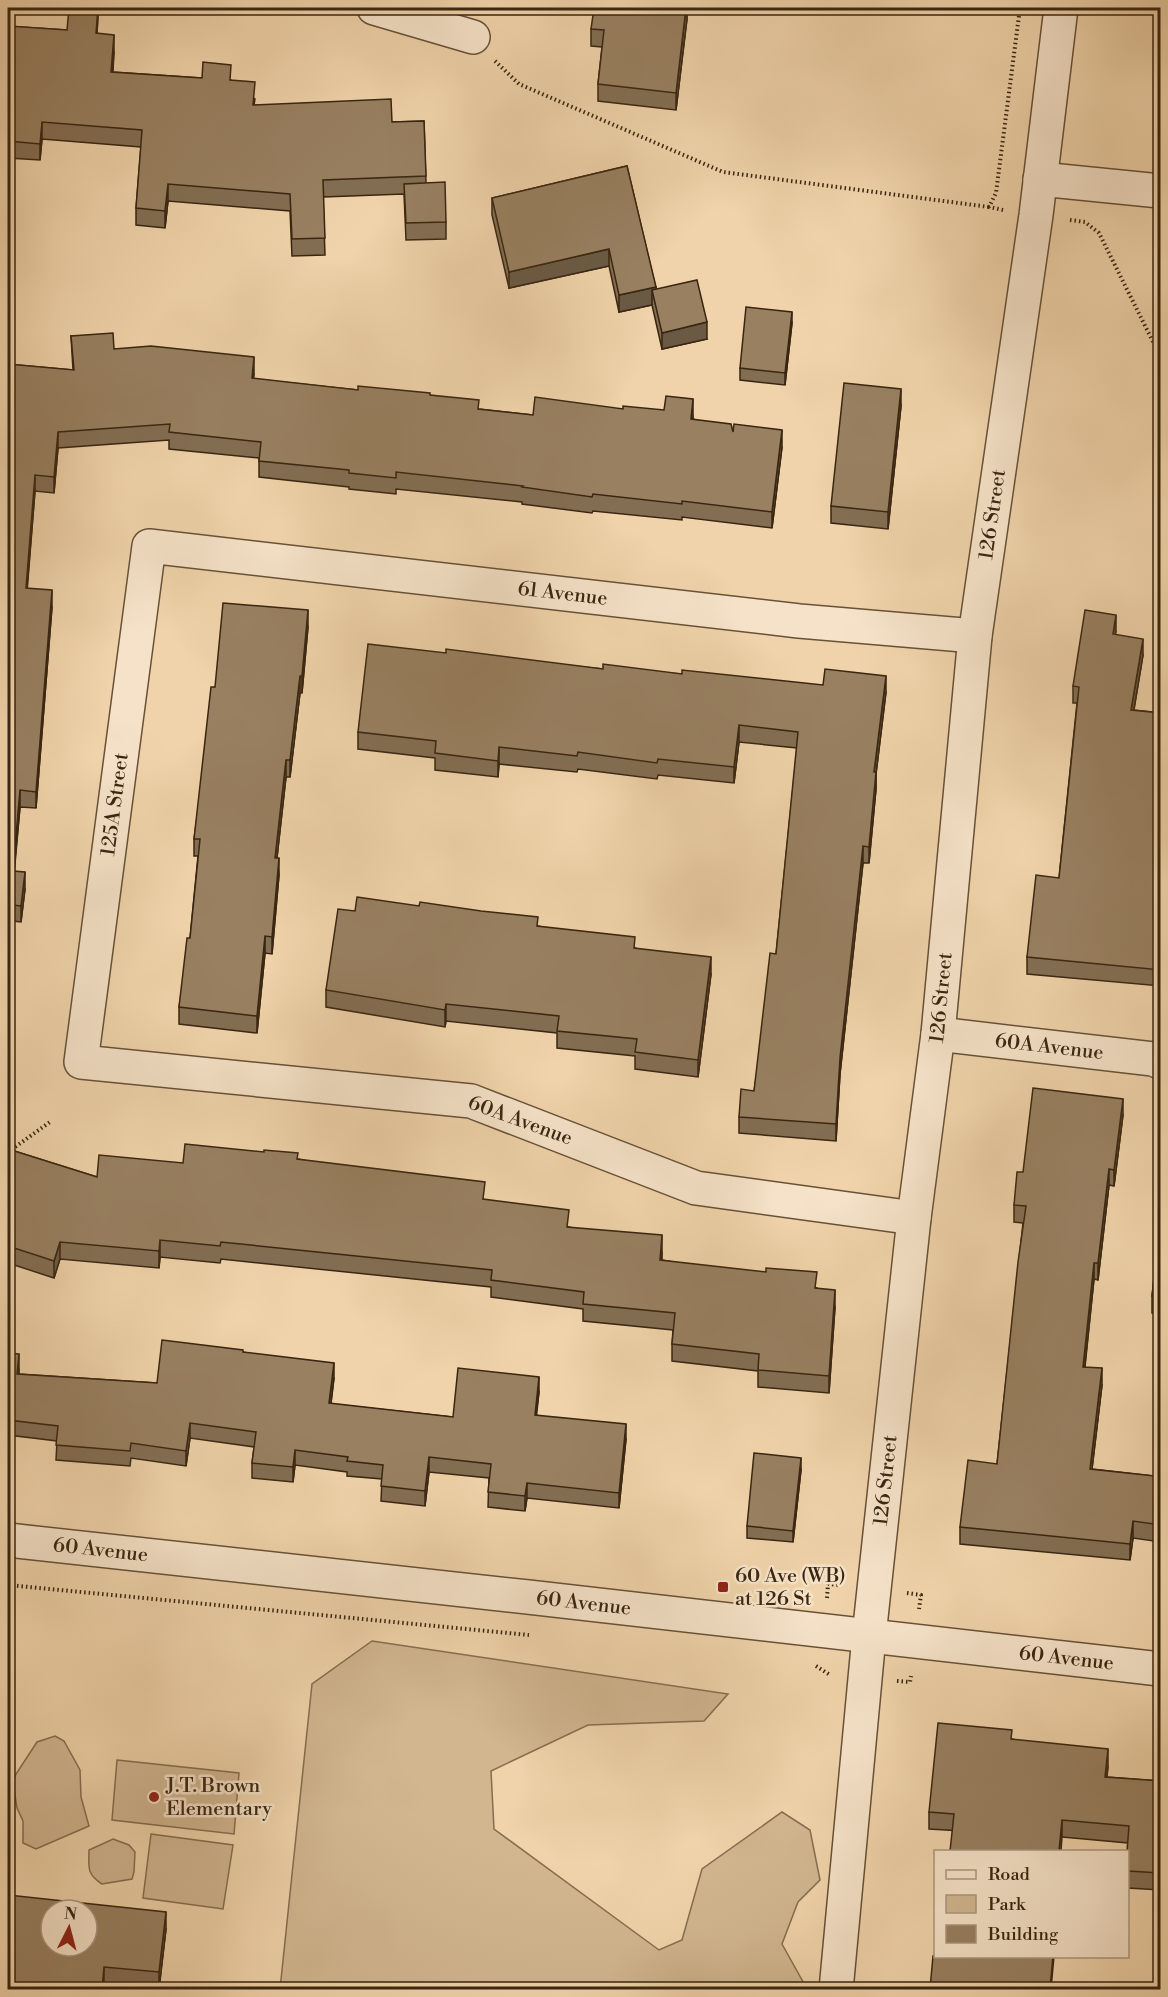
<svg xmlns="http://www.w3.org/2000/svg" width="1168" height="1997" viewBox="0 0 1168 1997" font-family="'Libre Bodoni',serif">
	<rect width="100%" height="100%" fill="#f0d3aa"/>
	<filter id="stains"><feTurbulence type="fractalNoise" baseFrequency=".00333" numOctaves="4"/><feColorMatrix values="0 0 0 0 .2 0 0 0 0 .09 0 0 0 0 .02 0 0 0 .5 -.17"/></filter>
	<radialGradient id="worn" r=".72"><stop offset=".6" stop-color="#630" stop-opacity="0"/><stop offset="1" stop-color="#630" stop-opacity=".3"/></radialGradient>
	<path fill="#d1b690" stroke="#856e50" stroke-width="1.5" d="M372 1641 728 1694 704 1721 588 1725 491 1771 494 1829 659 1950 682 1940 702 1869 782 1812 810 1830 820 1880 798 1902 782 1944 807 1989H280L312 1684Z
		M55 1736 64 1741 80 1770 81 1797 89 1826 36 1849 23 1843V1821L17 1808 13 1782 16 1774 37 1742Z
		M117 1760 239 1773 234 1834 112 1820Z
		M151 1834 233 1845 223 1909 143 1898Z
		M113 1839 129 1845 135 1852 134 1872 132 1879 102 1884C86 1874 89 1867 89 1850Z"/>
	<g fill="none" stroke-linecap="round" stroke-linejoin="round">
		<defs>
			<g id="minor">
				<path d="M374 8 473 37"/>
				<path d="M1040 179 1160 191"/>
				<path id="s1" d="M938 1034 1153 1059 1160 1062"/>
				<path id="s2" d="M914 1218 696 1188 471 1101 81 1062 149 546 799 621 975 636"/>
				<path id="s3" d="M8 1540 528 1597 1160 1669"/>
				<path id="s4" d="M836 1990 869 1636 914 1218 938 1034 975 636 1036 215 1061 8"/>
			</g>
		</defs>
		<use href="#minor" stroke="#675137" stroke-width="36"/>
		<path stroke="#392611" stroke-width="4" stroke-dasharray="1.5 3" stroke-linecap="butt" d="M495 61 519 84 723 172 989 207
			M1003 210 989 207 996 193 1020 8
			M1070 220 1085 222 1099 233 1160 356
			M8 1152 50 1122
			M8 1585 529 1635
			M907 1593 921 1595 919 1609
			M827 1598 828 1584 840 1585
			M816 1666 830 1675
			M897 1681 910 1682 911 1676"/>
		<use href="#minor" stroke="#f5e2c8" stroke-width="33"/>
	</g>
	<path fill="#836e53" stroke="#392611" stroke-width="1.5" d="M98 8 97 33 114 52 113 72 231 80 255 99 254 105 392 122 424 121 426 183 446 222V239L406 240 404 194 323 197 325 255 292 256 290 211 168 201 165 228 136 225V208L141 147 42 139 40 160 8 158V26L67 30Z
		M687 8V19L676 110 598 101V84L602 47 591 46V29Z
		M627 166 656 289 707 339 662 349 652 305 619 312 609 266 509 288 492 215V198Z
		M792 323 785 385 740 380V368Z
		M71 336 114 349 254 374 253 379 358 390 430 395 479 409 533 415 623 409 693 416V419L782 447 772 528 682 517V520L593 511 592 513 522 504V502L396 489V494L349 489V487L259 477V458L169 449V440L58 448 54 493 35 491 27 588 52 607 36 808 20 807 14 871 25 889 21 922 13 921 8 364 73 370Z
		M901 406 888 529 831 523V506Z
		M308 627 302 693H300L290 777H286L277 858 279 875 272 954 265 953 257 1033 179 1024V1007L190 938 198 856H194V839L215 687Z
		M1116 631 1115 634 1143 655 1134 710 1161 713V986L1027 974V957L1059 878 1077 703H1073V686Z
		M446 653 603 669 682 674 886 692 876 774V789L869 863H863L840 1074 836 1141 739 1133V1117L754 1091 776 954 797 748 739 742 734 783 658 775 657 779 578 769 577 772 499 764 498 777 435 770V758L358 749V732Z
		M355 911 538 926 635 948 711 974 698 1077 635 1069V1056L557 1048V1033L446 1021 445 1027 326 1007V990Z
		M1123 1115 1114 1186 1109 1185 1098 1280 1094 1279 1085 1367 1102 1385 1092 1469 1154 1476 1161 1428V1542L1133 1538 1130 1560 960 1544V1527L997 1464 1023 1223 1014 1222V1205L1023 1172Z
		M8 1149 97 1177 183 1163 298 1159 485 1200 569 1227 662 1252V1260L817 1288 835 1307 829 1393 758 1387V1371L672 1361V1344L673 1330 583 1321V1309L491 1297V1287L221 1259 220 1263 160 1257 159 1268 60 1259 54 1278 8 1263Z
		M1161 1217V1314L1152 1313V1296Z
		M243 1352 334 1378 331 1404 453 1417 539 1392 536 1415 626 1439 619 1508 527 1498 525 1511 488 1507 489 1478 429 1472 425 1506 381 1501 382 1479 347 1476V1472L295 1465 293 1482 252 1478V1463L254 1447 190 1438 186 1466 131 1458 130 1466 56 1460 57 1441 8 1435V1353L19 1369V1374L157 1383Z
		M801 1470 793 1542 747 1538V1526Z
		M1012 1739 1108 1766 1107 1777 1161 1781V1890L1128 1888V1843L1062 1837 929 1829V1812Z
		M166 1929 159 1989 104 1984 8 1989Z"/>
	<path fill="#6a5a44" stroke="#392611" stroke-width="1.5" d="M98 8V18L96 50V33Z
		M686 8 687 19 676 110V93Z
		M114 35V52L111 89V72Z
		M42 122V139L40 160V144Z
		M168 184V201L165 228V211Z
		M609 249V266L509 288V272Z
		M656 287V304L652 290V305L619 312V295Z
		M792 312V323L785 385V373Z
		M707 322V339L662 349V333Z
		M254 357V374L252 395V378Z
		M901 389V406L888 529V512Z
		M693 399V416L691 435V419Z
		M782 430V447L772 528V512Z
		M58 432V448L54 493V477Z
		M35 475V491L26 605V588Z
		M52 590V607L36 808V792Z
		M308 610V627L302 693V676Z
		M1116 615V631L1113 650V634Z
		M1143 639V655L1131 726V710Z
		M300 676V693L290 777V760Z
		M886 676V692L876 774V789L869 863V847L874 772Z
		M739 725V742L734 783V767Z
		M499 747V764L498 777V761Z
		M286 760V777L275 875V858Z
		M20 790V807L13 887V871Z
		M863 846V863L840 1074 836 1141V1124L840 1058Z
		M279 858V875L272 954V937Z
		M25 872V889L21 922V906Z
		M13 905V921L8 994V977Z
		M265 936V953L257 1033V1016Z
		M711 957V974L698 1077V1060Z
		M446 1004V1021L445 1027V1010Z
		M1123 1099V1115L1114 1186V1170Z
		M1109 1169V1185L1098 1280V1263Z
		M662 1235V1252L660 1277V1260Z
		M160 1240V1257L159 1268V1251Z
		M60 1242V1259L54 1278V1261Z
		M1094 1263V1279L1083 1383V1367Z
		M835 1290V1307L829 1393V1376Z
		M19 1354V1369L17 1389V1374Z
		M334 1363V1378L329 1418V1403Z
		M1102 1368V1385L1090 1486V1469Z
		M539 1377V1392L535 1430V1415Z
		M190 1423V1438L186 1466V1451Z
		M626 1424V1439L619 1508V1493Z
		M295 1450V1465L293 1482V1467Z
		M429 1457V1472L425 1506V1491Z
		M801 1458V1470L793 1542V1531Z
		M527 1483V1498L525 1511V1496Z
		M1133 1521V1538L1130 1560V1544Z
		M1108 1749V1766L1105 1794V1777Z
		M1062 1820V1837L1061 1851H1059Z
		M166 1912V1929L159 1989V1972Z
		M1053 1956H1054L1051 1989H1050Z
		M104 1967V1989H102Z"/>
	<path fill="#988061" stroke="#392611" stroke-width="1.5" fill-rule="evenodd" d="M69 8H98L96 33 114 35 111 72 202 78 203 62 231 65 230 80 255 82 253 105 391 99 392 122 424 121 426 176 323 180 325 238 292 239 290 194 168 184 165 211 136 208 142 130 42 122 40 144 8 141V26L67 30Z
		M594 8H686L676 93 598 84 604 30 591 29Z
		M627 166 656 287 619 295 609 249 509 272 492 198Z
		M445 182 446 222 406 223 404 184Z
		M697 280 707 322 662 333 652 290Z
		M746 307 792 312 785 373 740 368Z
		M113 333 114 349 151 346 254 357 252 378 358 390V386L430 393V395L479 400 478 409 533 415 535 397 623 409V406L664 410 666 396 693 399 691 419 731 424 733 432 734 424 782 430 772 512 682 501V504L593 494 592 497 522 487 523 486 396 472V478L349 473V470L259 461 261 442 169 432 170 424 58 432 54 477 35 475 26 588 52 590 36 792 20 790 13 871 25 872 21 906 13 905 8 977V364L74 370 71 336Z
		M844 383 901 389 888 512 831 506Z
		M223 603 308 610 302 676H300L290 760H286L275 858H279L272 937 265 936 257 1016 179 1007 187 938H190L200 839H194L211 687H215Z
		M1085 610 1116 615 1113 634 1143 639 1131 710 1161 713V970L1027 957 1036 875 1059 878 1079 687 1073 686Z
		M368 644 446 653V649L603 669V664L682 674V670L823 685 825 669 886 676 874 772H876L869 847 863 846 840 1058 836 1124 739 1117 741 1089 754 1091 770 953 776 954 798 732 739 725 734 767 658 759 657 763 578 752 577 756 499 747 498 761 435 753 436 741 358 732Z
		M357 897 419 906 420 902 481 911 538 917 537 926 635 937 634 948 711 957 698 1060 635 1052 637 1039 557 1031 559 1016 446 1004 445 1010 326 990 338 909 355 911Z
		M1033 1088 1123 1099 1114 1170 1109 1169 1098 1263H1094L1083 1367 1102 1368 1090 1469 1154 1476 1161 1428V1525L1133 1521 1130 1544 960 1527 968 1460 997 1464 1018 1262 1026 1206 1014 1205 1017 1172H1023Z
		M185 1144 264 1152V1150L298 1153 297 1159 485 1182 483 1199 569 1210 567 1227 662 1235 660 1260 766 1272V1268L817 1272 815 1288 835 1290 829 1376 758 1370 759 1354 672 1344 675 1313 583 1304 584 1292 491 1280 492 1270 221 1242 220 1246 160 1240 159 1251 60 1242 54 1261 8 1246V1149L97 1177 99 1155 183 1163Z
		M1161 1217V1297L1152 1296Z
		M162 1340 243 1350V1352L334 1363 329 1403 453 1417 458 1368 539 1377 535 1415 626 1424 619 1493 527 1483 525 1496 488 1492 491 1464 429 1457 425 1491 381 1486 383 1465 347 1461 348 1457 295 1450 293 1467 252 1463 256 1432 190 1423 186 1451 131 1443 130 1451 56 1445 58 1426 8 1420V1353L19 1354 17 1374 157 1383Z
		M754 1453 801 1458 793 1531 747 1526Z
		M938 1723 1012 1730 1011 1739 1108 1749 1105 1777 1161 1781V1873L1128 1871 1127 1851 1129 1826 1062 1820 1059 1851H950L954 1814 929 1812Z
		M8 1895 166 1912 159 1972 104 1967 102 1989H8ZM51 1910H87V1946H51Z
		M933 1956H1053L1050 1989H930Z"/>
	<g fill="#8f2418" stroke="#f5e2c8" stroke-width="2">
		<rect x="717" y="1581" width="12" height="12" rx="3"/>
		<circle cx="154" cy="1797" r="6"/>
	</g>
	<g text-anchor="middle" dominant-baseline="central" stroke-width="5" stroke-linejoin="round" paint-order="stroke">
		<g font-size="20" fill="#392611" stroke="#f5e2c8">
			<text stroke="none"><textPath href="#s4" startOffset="1484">126 Street</textPath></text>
			<text stroke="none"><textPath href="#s2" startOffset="1790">61 Avenue</textPath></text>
			<text stroke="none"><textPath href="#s2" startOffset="1113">125A Street</textPath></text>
			<text stroke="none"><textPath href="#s4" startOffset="998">126 Street</textPath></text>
			<text stroke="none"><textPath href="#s1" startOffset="112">60A Avenue</textPath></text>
			<text transform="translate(520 1121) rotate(20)">60A Avenue</text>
			<text stroke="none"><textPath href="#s4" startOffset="512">126 Street</textPath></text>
			<text stroke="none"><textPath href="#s3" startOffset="93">60 Avenue</textPath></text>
			<text stroke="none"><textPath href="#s3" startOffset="579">60 Avenue</textPath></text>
			<text stroke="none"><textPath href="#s3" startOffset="1065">60 Avenue</textPath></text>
		</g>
		<g font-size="20" fill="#392611" stroke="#f5e2c8" text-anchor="start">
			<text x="735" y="1576">60 Ave (WB)<tspan x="735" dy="23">at 126 St</tspan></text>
			<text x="166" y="1786">J.T. Brown<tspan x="166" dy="23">Elementary</tspan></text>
		</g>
	</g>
	<rect width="1168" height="1997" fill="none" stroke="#f0d3aa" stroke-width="30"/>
	<rect x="9" y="9" width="1150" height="1979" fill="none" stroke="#392611" stroke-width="3"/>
	<rect x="15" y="15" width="1138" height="1967" fill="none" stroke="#392611" stroke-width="1.5"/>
	<rect x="934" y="1850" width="195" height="108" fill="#f5e2c8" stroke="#aa977f" stroke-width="1.5"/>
	<rect x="946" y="1870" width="30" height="9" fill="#f5e2c8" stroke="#aa977f" stroke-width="1.5"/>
	<text x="988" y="1880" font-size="18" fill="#392611">Road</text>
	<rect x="946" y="1895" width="30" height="18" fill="#d1b690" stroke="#aa977f" stroke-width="1.5"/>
	<text x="988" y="1910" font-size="18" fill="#392611">Park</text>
	<rect x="946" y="1925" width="30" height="18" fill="#988061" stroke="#aa977f" stroke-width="1.5"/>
	<text x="988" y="1940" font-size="18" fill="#392611">Building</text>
	<g transform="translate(69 1928) rotate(6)"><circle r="28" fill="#f5e2c8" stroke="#aa977f" stroke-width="1.5"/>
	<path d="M0-4.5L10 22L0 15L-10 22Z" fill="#8f2418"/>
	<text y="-9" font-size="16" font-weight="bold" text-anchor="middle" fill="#392611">N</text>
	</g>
	<rect width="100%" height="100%" filter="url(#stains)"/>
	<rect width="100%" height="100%" fill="url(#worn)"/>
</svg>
